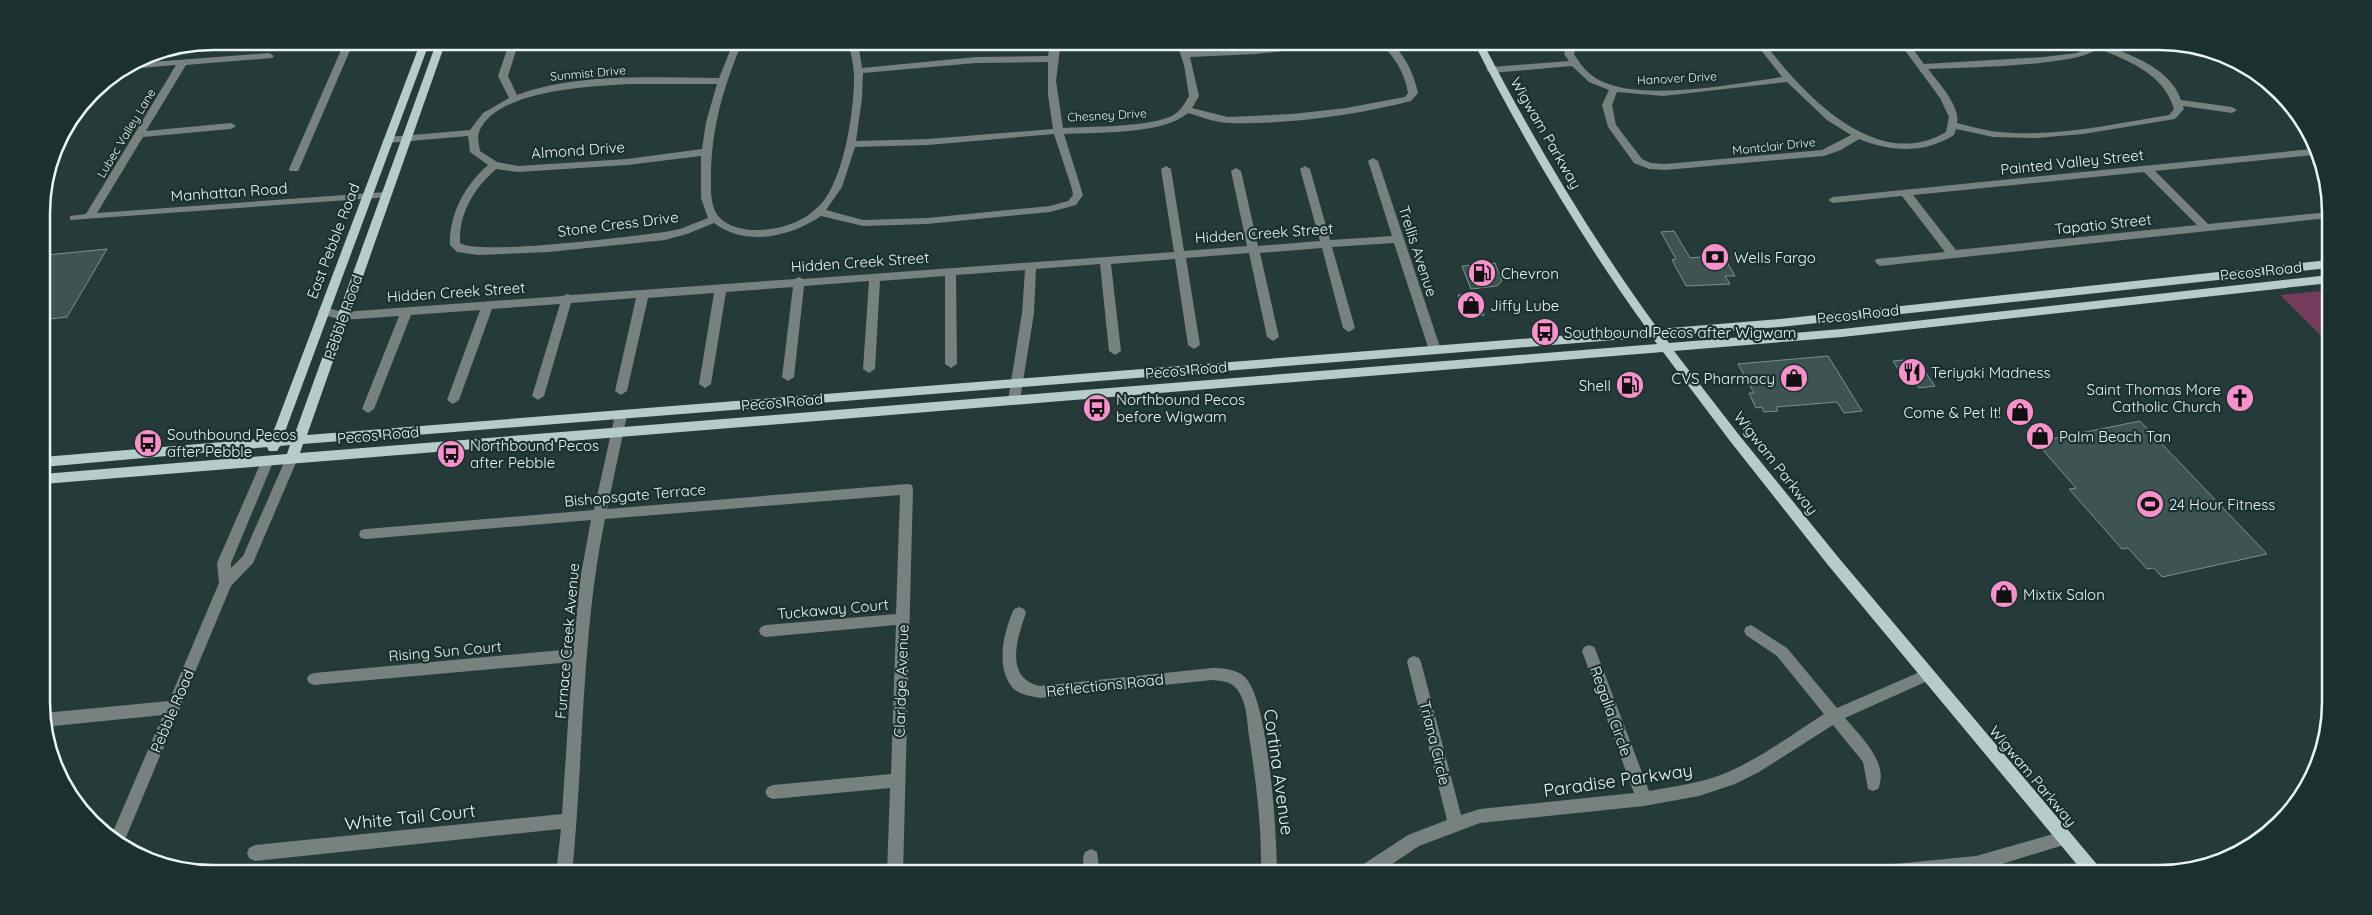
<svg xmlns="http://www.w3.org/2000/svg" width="2372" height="915" viewBox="0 0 2372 915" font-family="Quicksand,sans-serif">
	<rect width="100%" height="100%" fill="#243b39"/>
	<path fill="#743b5c" d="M2330 290V345L2280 295Z"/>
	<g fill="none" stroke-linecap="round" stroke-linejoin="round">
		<path stroke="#3e032b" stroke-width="3" d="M456 44 488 41"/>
	</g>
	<path fill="#3d5452" stroke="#79928f" d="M1674 231 1690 258 1723 255 1735 276H1725L1730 284 1686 286 1672 260 1676 259 1661 232Z
		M107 249 67 317 42 320V263L47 255Z
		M1495 263 1502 281 1497 286 1471 289 1462 266Z
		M1475 293 1484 315 1467 317 1458 295Z
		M1828 356 1862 411 1844 413 1837 402 1776 407 1778 411 1764 412 1762 407 1756 408 1749 393H1754L1738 364Z
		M1916 359 1935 386 1919 388 1916 383 1908 384 1893 361Z
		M2140 421 2267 554 2162 577 2154 568 2147 569 2128 548 2122 549 2069 489 2076 488 2036 442Z"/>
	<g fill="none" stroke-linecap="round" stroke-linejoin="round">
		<path fill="#768180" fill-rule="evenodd" d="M345 41H354L299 169 298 171H290L289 169Z
			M510 41H519L508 76 517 95C580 72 652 78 719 78L734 41H743C724 84 712 126 711 173 711 185 710 199 715 211 721 224 740 230 754 230 779 231 809 221 825 199 844 172 853 116 854 83 855 69 851 55 848 41H858L862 68 976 57 1048 56 1051 41H1061L1056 81 1063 128C1089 126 1154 128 1175 114 1181 110 1185 103 1189 96L1184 65 1176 41H1185L1188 51 1256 48 1317 41H1347L1343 44 1256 54 1190 57 1199 96 1192 108 1228 117 1292 114 1346 108 1405 97 1408 93C1404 70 1394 57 1379 41H1389C1405 54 1414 74 1418 93L1411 101C1356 115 1286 125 1228 123 1214 122 1201 117 1188 113 1163 135 1097 132 1064 134L1083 195 1076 205 1050 212 927 224 863 226 821 216C790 237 746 247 714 223L687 234 665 240 549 252 478 255 457 252 450 245C449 214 465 185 488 165L470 152 468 136 388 143 383 140 388 137 470 130 483 113 509 98 498 76ZM1048 62V95L1053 129 928 139 856 141 862 98 863 73 976 63ZM632 84H717L706 122 702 149 627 159 518 166 497 162 480 151C479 145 477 137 479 132 496 89 594 86 632 84ZM1054 134 1072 189 1073 195 1068 201 1050 206 927 218 863 220 826 210 842 187 855 147 928 145ZM701 156V198L708 218 680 229 665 232C634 236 479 256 460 243 459 212 474 189 496 169L518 172 627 165Z
			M1568 41H1577L1574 54C1580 64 1587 73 1597 79 1639 103 1734 84 1782 77L1754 41H1763C1801 92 1876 174 1946 132L1949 117 1940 98 1898 41H1907L1924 64 2044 57 2077 53 2087 48 2091 41H2100V43C2128 54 2170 67 2181 100L2232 107 2237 110 2232 113 2183 106 2184 109 2175 119 2083 134 2037 138 1993 137 1956 129 1954 135C1924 154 1891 152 1859 139L1841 150 1824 156 1665 170 1649 169 1634 163 1608 127 1602 105 1609 90 1589 82 1572 66 1491 73 1486 70 1491 67 1569 61 1564 54ZM2097 48C2129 61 2163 73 2174 109L2169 115C2112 124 2050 139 1991 131 1980 129 1969 126 1957 123 1961 107 1938 82 1928 69 1955 68 2086 66 2097 48ZM1787 82 1827 120 1851 135 1822 150 1665 164 1651 163 1642 159 1616 125 1612 105 1617 92 1663 96Z
			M269 53 274 56 272 58 186 65 146 131 231 123 236 126 231 129 143 137 97 213 386 192 391 195 390 197 70 220V216L86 214 176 65 141 68 136 65 138 63Z
			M2312 149 2314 155 2155 171 2208 224 2329 212V218L1880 266 1875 262 1876 259 1945 252 1902 196 1833 203 1828 200 1833 197ZM2144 172 2197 225 1956 250 1913 195Z
			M1373 158 1378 161 1441 350 1439 353H1431L1429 350 1394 243 1332 247 1355 328 1349 332 1343 328 1322 248 1260 253 1279 337 1273 341 1267 337 1249 253 1186 258 1200 345 1194 349 1188 345 1175 259 1111 264 1121 351 1115 355 1109 351 1100 264 1036 269 1034 313 1020 400 1014 404 1008 400 1022 313 1025 270 956 275 957 364 951 368 945 364V276L880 281 875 369 869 373 863 369 869 281 804 286 794 377 788 381 782 377 793 287 726 292 711 384 705 388 699 384 714 293 648 298 627 391 621 395 615 391 636 298 571 303 544 396 538 400 532 396 560 304 492 309 459 400 453 404 447 400 480 310 411 315 374 409 368 413 362 409 399 316 343 320 320 314 318 311 324 307 343 312 563 296 567 294 571 295 795 279 799 277 803 279 1174 252 1161 169 1166 166 1171 169 1184 251 1247 246 1231 171 1236 168 1241 171 1258 246 1320 241 1300 169 1305 166 1310 169 1330 240 1392 236 1368 161Z
			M621 410 627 415 607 509 907 484 912 485 913 489 903 874H887L890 788 773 799 768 797 765 792 768 787 773 785 891 774 896 625 766 637 761 635 759 631 761 627 766 625 896 614 900 495 605 519C581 636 584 756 572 874H556L561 829 255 861 249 858 247 853 249 848 255 845 562 814 572 662 314 685 309 683 307 679 309 675 314 673 573 649 581 574 591 520 366 539 361 538 359 534 361 530 366 529 594 510 615 415Z
			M292 453 296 455 298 458 253 563 231 586 124 842 112 834 163 715 44 727V713L169 701 219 583 217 563 262 460 264 457H272L274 460 231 563V568L243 556 286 458 288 455Z
			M1019 607 1024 609 1026 613C1017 638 1004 678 1040 686L1212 668C1223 668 1236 669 1245 677 1269 701 1277 837 1277 874H1261C1262 827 1256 782 1249 736 1247 721 1247 701 1236 688 1230 681 1221 681 1212 680L1040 698C1030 696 1019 695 1012 687 995 666 1004 630 1014 609Z
			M1751 625 1787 648 1837 708 1922 671 1927 669 1932 671 1934 675 1932 679 1845 718C1860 736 1890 763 1878 789L1873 791 1868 789 1863 762 1833 725 1759 772 1735 784 1699 796 1644 806 1480 823 1419 846 1377 874H1354L1356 869 1408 835 1447 820 1407 662 1409 658 1414 656 1419 658 1421 662 1461 815 1480 809 1634 793 1582 651 1584 647 1589 645 1594 647 1596 651 1649 791C1675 786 1703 783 1728 772 1762 757 1793 734 1824 714L1777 656 1746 635 1744 631 1746 627Z
			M2064 831 2070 833 2072 838 2070 843 1976 872 1966 873H1876L1878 868 1884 865 1976 856Z
			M1091 849 1097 852 1100 874H1084L1083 857 1085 852Z"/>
		<path fill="#b6ccca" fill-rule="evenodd" d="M421 41H430L283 437 294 436 437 41H446L307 435 1647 329C1581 238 1524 141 1473 41H1482C1534 141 1591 237 1658 329L1780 319 2329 260V268L1780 327 1664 336 1669 343 1842 329 2329 275 2330 283 1842 337 1674 351 1739 435 1838 557 2100 868 2102 873H2084L1828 565 1730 441 1663 352 43 484V474L287 454 290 445 280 446 277 451H269L267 447 43 467V457L271 438ZM1652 337 1657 344 300 453 303 444Z"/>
	</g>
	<defs>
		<symbol id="bank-disc" viewBox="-11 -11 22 22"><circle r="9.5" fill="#f890cc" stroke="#1a312f"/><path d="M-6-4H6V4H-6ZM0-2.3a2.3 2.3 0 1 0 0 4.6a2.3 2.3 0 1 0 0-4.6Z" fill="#111"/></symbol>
		<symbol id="fuel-disc" viewBox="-11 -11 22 22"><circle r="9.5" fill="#f890cc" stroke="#1a312f"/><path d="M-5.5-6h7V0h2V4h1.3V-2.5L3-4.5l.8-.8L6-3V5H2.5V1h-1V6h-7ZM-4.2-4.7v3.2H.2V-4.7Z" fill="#111"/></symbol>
		<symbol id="shop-disc" viewBox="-11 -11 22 22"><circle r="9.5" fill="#f890cc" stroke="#1a312f"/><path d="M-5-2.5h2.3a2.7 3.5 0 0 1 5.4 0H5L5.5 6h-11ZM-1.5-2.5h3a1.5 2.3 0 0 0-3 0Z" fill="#111"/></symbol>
		<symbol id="bus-disc" viewBox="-11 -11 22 22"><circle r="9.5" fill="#f890cc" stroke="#1a312f"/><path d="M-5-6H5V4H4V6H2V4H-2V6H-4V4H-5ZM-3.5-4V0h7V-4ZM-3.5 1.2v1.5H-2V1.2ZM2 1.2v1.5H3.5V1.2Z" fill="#111"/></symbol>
		<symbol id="restaurant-disc" viewBox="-11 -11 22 22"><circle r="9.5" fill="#f890cc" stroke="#1a312f"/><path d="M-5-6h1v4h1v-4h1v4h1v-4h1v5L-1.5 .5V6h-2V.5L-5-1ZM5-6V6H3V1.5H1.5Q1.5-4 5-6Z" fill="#111"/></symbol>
		<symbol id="church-disc" viewBox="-11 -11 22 22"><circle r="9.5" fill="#f890cc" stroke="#1a312f"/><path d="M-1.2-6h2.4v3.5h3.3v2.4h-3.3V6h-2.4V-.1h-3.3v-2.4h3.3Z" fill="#111"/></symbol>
		<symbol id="stadium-disc" viewBox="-11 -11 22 22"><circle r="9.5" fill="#f890cc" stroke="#1a312f"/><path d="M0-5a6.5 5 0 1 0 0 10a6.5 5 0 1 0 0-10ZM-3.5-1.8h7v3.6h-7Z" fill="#111"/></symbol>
	</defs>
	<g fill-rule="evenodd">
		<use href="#bank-disc" x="1699" y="241" width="32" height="32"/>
		<use href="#fuel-disc" x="1466" y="257" width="32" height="32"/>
		<use href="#shop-disc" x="1455" y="289" width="32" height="32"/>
		<use href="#bus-disc" x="1529" y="316" width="32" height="32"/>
		<use href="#restaurant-disc" x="1896" y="356" width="32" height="32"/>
		<use href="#shop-disc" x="1778" y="362" width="32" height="32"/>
		<use href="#fuel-disc" x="1614" y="369" width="32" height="32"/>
		<use href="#church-disc" x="2224" y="382" width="32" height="32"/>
		<use href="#bus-disc" x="1081" y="392" width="32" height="32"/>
		<use href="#shop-disc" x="2004" y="396" width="32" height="32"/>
		<use href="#shop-disc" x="2024" y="420" width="32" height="32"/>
		<use href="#bus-disc" x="132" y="427" width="32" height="32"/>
		<use href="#bus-disc" x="435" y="438" width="32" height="32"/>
		<use href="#stadium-disc" x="2134" y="488" width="32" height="32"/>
		<use href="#shop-disc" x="1988" y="578" width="32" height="32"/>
	</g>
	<g text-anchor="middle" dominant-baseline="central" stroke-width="4.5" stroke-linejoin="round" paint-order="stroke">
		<g font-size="12" fill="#e8f5f4" stroke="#1a312f">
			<text transform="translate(588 73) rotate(-5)">Sunmist Drive</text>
			<text transform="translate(1677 78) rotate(-3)">Hanover Drive</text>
			<text transform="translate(1107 115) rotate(-3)">Chesney Drive</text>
			<text transform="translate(126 133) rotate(-59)">Lubec Valley Lane</text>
			<text transform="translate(1774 146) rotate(-6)">Montclair Drive</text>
		</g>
		<g font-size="15" fill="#e8f5f4" stroke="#1a312f">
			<text transform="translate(1546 133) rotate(60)">Wigwam Parkway</text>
			<text transform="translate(578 150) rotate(-4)">Almond Drive</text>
			<text transform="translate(2072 162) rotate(-6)">Painted Valley Street</text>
			<text transform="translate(229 192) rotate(-4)">Manhattan Road</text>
			<text transform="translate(618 224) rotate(-7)">Stone Cress Drive</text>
			<text transform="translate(2103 224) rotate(-6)">Tapatio Street</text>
			<text transform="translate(1264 233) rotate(-4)">Hidden Creek Street</text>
			<text transform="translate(333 241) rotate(-69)">East Pebble Road</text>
			<text transform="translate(1418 251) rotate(72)">Trellis Avenue</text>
			<text transform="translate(860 262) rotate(-4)">Hidden Creek Street</text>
			<text transform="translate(2261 271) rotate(-6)">Pecos Road</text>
			<text transform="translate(456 292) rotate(-4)">Hidden Creek Street</text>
			<text transform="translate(1858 314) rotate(-6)">Pecos Road</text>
			<text transform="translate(343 317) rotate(-71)">Pebble Road</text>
			<text transform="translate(1186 370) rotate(-5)">Pecos Road</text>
			<text transform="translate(782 402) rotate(-5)">Pecos Road</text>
			<text transform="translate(378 435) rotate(-5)">Pecos Road</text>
			<text transform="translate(1776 463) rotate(52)">Wigwam Parkway</text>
			<text transform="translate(635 495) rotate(-5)">Bishopsgate Terrace</text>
			<text transform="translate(833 609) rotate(-5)">Tuckaway Court</text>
			<text transform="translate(567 641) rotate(-85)">Furnace Creek Avenue</text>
			<text transform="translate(445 651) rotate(-5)">Rising Sun Court</text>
			<text transform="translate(901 681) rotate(-88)">Claridge Avenue</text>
			<text transform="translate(1105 685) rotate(-6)">Reflections Road</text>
			<text transform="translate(172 711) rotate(-67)">Pebble Road</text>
			<text transform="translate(1611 711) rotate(70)">Regalia Circle</text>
			<text transform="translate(1435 743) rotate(76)">Triana Circle</text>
			<text transform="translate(2033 776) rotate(50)">Wigwam Parkway</text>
		</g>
		<g font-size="15" fill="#e8f5f4" stroke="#1a312f" text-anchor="start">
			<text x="1734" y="257">Wells Fargo</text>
			<text x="1501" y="273">Chevron</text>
			<text x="1490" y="305">Jiffy Lube</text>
			<text x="1564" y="332">Southbound Pecos after Wigwam</text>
			<text x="1931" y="372">Teriyaki Madness</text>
			<text x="1775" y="378" text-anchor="end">CVS Pharmacy</text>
			<text x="1611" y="385" text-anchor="end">Shell</text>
			<text x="2221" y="389" text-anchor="end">Saint Thomas More<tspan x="2221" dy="17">Catholic Church</tspan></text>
			<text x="1116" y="399">Northbound Pecos<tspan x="1116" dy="17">before Wigwam</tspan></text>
			<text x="2001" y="412" text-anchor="end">Come &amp; Pet It!</text>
			<text x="167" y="434">Southbound Pecos<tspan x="167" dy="17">after Pebble</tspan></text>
			<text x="2059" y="436">Palm Beach Tan</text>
			<text x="470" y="445">Northbound Pecos<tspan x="470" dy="17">after Pebble</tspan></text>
			<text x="2169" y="504">24 Hour Fitness</text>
			<text x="2023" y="594">Mixtix Salon</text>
		</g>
		<g font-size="18" fill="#e8f5f4" stroke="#1a312f">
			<text transform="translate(1279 772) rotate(82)">Cortina Avenue</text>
			<text transform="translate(1618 780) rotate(-8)">Paradise Parkway</text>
			<text transform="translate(410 817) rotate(-6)">White Tail Court</text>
		</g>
	</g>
	<path d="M0 0H2372V915H0ZM213 50H2159A163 163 0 0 1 2322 213V702A163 163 0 0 1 2159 865H213A163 163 0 0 1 50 702V213A163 163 0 0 1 213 50Z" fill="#1a312f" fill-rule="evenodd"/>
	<path fill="none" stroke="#e8f5f4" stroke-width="2.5" d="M213 50H2159A163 163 0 0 1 2322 213V702A163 163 0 0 1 2159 865H213A163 163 0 0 1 50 702V213A163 163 0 0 1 213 50Z"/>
</svg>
